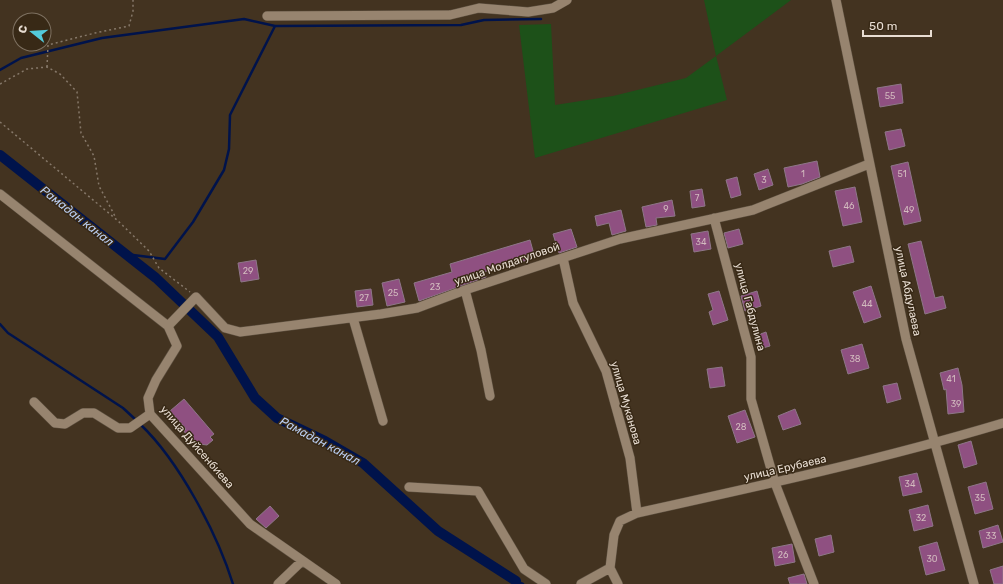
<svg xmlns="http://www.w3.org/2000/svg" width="1003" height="584" viewBox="0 0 1003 584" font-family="Rubik,sans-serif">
	<rect width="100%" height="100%" fill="#433320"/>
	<path fill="#1d5119" d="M704 0H791L716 56 727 100 535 158 519 25 551 24 555 105 613 96 686 78 716 56Z"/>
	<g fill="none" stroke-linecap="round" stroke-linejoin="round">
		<path stroke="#00134b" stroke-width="2.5" d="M0 70 21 58 102 38 244 19 275 26
			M125 254 165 259 193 222 224 170 229 149 230 115 275 26 461 25 484 20 541 19
			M0 324 8 333 123 408 136 420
			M140 424C179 461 217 533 233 584
			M515 584 516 581 523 584"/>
		<path stroke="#00134b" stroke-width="10" d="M0 155 156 278 218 337 255 398 277 418 325 441 363 463 438 531 516 581"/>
	</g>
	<path fill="#8f5081" stroke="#8e7788" d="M901 84 903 103 880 107 877 88Z
		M901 129 905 146 889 150 885 132Z
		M817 161 820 177 802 184 788 187 784 168Z
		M908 162 921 221 904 225 891 166Z
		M768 169 773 185 759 190 754 174Z
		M737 177 741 195 731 198 726 180Z
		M855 187 862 222 843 226 835 191Z
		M702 189 705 206 692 208 690 191Z
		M672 200 675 216 656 218 657 225 646 227 642 207Z
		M621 210 626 231 612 235 609 223 597 226 595 216Z
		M571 229 577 247 559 253 553 234Z
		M739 229 743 244 728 248 724 233Z
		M708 231 711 249 694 252 691 234Z
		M530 240 535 258 484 272 486 277 419 301 414 283 452 272 450 264Z
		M921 241 935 298 943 296 946 308 925 314 908 244Z
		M850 246 854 262 833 267 829 251Z
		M256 260 259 279 241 282 238 263Z
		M399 279 405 302 387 306 382 283Z
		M871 286 881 317 864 323 853 292Z
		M371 289 373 305 357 307 355 291Z
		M719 291 728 320 713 325 709 312 713 310 708 294Z
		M757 291 761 306 745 311 741 296Z
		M766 332 770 346 759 349 755 336Z
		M862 344 869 368 848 374 841 350Z
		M722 367 725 386 710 388 707 369Z
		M958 368 962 385 964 412 948 414 946 389 944 390 940 373Z
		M897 383 901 399 887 403 883 386Z
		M184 399 214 434 210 437 213 440 207 445 191 443 184 431 186 429 170 411Z
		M795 409 801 424 783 430 778 416Z
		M745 410 755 437 737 443 728 416Z
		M971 441 977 464 964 468 958 445Z
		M917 473 922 492 903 496 899 477Z
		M986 482 993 509 975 514 968 487Z
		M928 505 933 526 914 531 909 510Z
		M270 506 279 516 266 528 256 519Z
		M998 525 1003 542 983 548 979 531Z
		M831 535 834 552 819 556 815 539Z
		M937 542 945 570 926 575 919 547Z
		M792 544 795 562 775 566 772 548Z
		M1003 566V584H994L990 570Z
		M804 574 807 584H790L788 578Z"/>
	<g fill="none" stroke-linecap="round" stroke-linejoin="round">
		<defs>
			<path id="street" d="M836 0 906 339 974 584
				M267 16 450 15 479 8 528 12 553 8 567 0
				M0 194 168 326 177 346 156 380 148 398 150 414 250 524 336 584
				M714 218 751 357V399L775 483 814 584
				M563 258 573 303 606 371 630 458 637 513
				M465 290 481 350 490 396
				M353 318 383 421
				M168 326 196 297 225 328 240 332 381 314 417 308 465 290 620 239 753 210 869 164
				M34 402 55 423 65 424 83 413H94L118 428H130L150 414
				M409 487 478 491 524 569 546 584
				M610 568 614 535 620 521 637 513C760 486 883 459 1003 423
				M278 584 302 561
				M581 584 610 568 618 584"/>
		</defs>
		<use href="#street" stroke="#5e5141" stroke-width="10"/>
		<path stroke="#867869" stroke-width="1.5" stroke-dasharray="2 3" stroke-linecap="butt" d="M47 67 48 45 95 33 129 26 133 11V0
			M0 84 27 69 47 67 60 74 77 92 81 133 94 156 99 186 116 218
			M0 122 117 220 149 251 159 268 190 292"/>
		<use href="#street" stroke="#97846f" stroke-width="9"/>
	</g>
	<g text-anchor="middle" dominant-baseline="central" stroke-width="3" stroke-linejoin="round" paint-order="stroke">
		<g font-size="9" fill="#d2babe">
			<text x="890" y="96">55</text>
			<text x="803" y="174">1</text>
			<text x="902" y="174">51</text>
			<text x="764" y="180">3</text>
			<text x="697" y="198">7</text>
			<text x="849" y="206">46</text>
			<text x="666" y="209">9</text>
			<text x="909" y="210">49</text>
			<text x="701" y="242">34</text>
			<text x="248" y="271">29</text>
			<text x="435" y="287">23</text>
			<text x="393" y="293">25</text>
			<text x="364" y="298">27</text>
			<text x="867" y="304">44</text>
			<text x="855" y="359">38</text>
			<text x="951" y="379">41</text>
			<text x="956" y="404">39</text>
			<text x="741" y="427">28</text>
			<text x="910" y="484">34</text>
			<text x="980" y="498">35</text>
			<text x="921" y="518">32</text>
			<text x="991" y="536">33</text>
			<text x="783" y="555">26</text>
			<text x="932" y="559">30</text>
		</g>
		<g font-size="11" fill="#e8ddd2" stroke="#382916">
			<text transform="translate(507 264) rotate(-19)">улица Молдагуловой</text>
			<text transform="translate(908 291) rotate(78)">улица Абдулаева</text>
			<text transform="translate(750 307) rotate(75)">улица Габдулина</text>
			<text transform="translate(626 403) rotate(74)">улица Муканова</text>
			<text transform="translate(197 447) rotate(49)">улица Дуйсенбиева</text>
			<text transform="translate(785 468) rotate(-13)">улица Ерубаева</text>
		</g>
		<g font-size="12" font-style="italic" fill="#bbcff3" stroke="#382916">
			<text transform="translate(77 216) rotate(38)">Рамадан канал</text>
			<text transform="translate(320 441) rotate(28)">Рамадан канал</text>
		</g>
	</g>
	<g transform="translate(32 32) rotate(287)"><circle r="19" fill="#382916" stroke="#7e7161"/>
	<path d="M0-3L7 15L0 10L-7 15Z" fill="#53cbdb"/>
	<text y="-6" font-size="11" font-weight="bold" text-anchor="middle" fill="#e8ddd2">С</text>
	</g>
	<path d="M863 30v6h68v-6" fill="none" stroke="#e8ddd2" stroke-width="2"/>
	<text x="869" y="30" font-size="12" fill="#e8ddd2" stroke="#382916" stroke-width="3" paint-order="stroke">50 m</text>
</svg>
